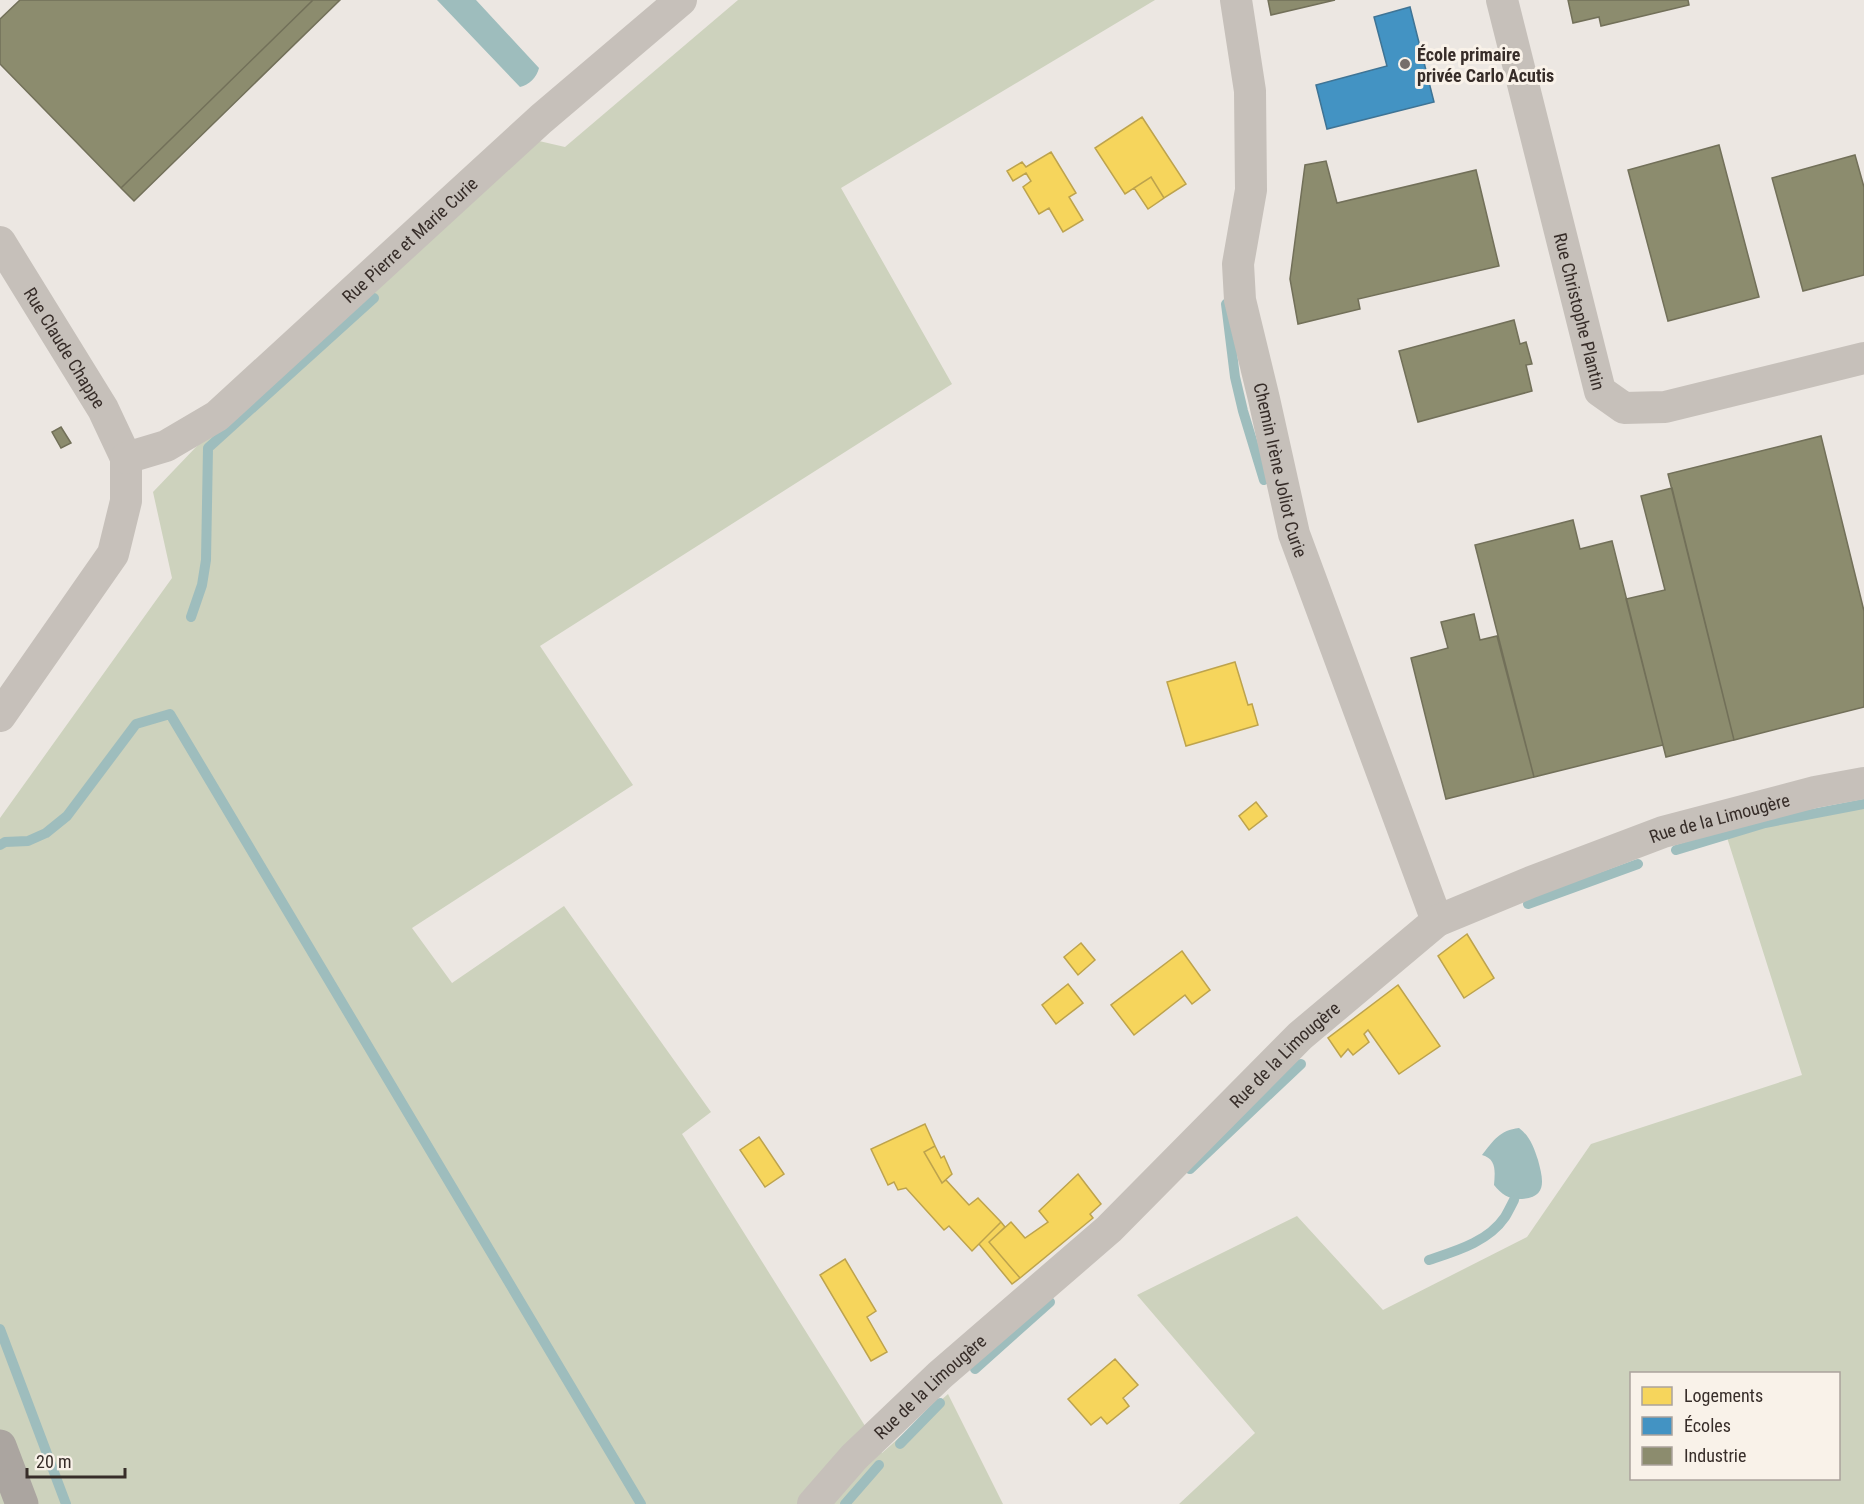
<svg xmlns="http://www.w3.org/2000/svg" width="1864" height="1504" viewBox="0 0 1864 1504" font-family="'Roboto Condensed',sans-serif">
	<rect width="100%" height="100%" fill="#ece7e2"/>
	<path fill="#cdd2bd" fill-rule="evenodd" d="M738 0H1155L841 188 952 384 540 646 633 785 412 928 452 983 564 906 711 1112 682 1134 882 1453 948 1394 1003 1504H0V818L172 578 153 492 196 447 309 349 539 141 565 147Z
		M1864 802V1504H1179L1255 1433 1137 1295 1297 1216 1383 1310 1527 1237 1591 1144 1802 1075 1724 828ZM1632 1374H1838V1478H1632Z"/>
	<path fill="#9ebdbd" d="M437 0H476L539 68C537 77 529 85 520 87Z
		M1519 1128C1530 1136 1534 1148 1538 1160 1543 1179 1548 1197 1522 1199 1510 1200 1502 1195 1494 1185 1495 1172 1497 1159 1482 1155 1493 1141 1500 1130 1519 1128Z"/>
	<path fill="#f6d55c" stroke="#bda34d" stroke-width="1.5" d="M1142 117 1186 184 1164 198 1151 177 1125 194 1095 148Z
		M1051 152 1076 193 1069 197 1083 220 1063 232 1049 208 1039 214 1023 187 1031 181 1026 173 1013 181 1007 171 1022 162 1026 167Z
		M1151 177 1164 198 1148 209 1134 188Z
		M1235 662 1248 705 1252 704 1258 725 1186 746 1167 682Z
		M1256 802 1267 816 1249 830 1239 816Z
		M1467 934 1494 978 1464 998 1438 956Z
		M1081 943 1095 960 1078 975 1064 957Z
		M1182 951 1210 990 1192 1004 1185 995 1134 1035 1111 1005Z
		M1068 984 1083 1003 1056 1024 1042 1005Z
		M1398 985 1440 1046 1399 1074 1368 1030 1364 1034 1369 1042 1353 1055 1348 1049 1341 1057 1328 1038Z
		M925 1124 935 1146 924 1152 942 1183 946 1180 969 1205 978 1198 1001 1222 972 1251 949 1226 944 1230 906 1188 898 1190 894 1182 888 1185 871 1149Z
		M759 1137 784 1174 765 1187 740 1150Z
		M935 1146 941 1158 944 1156 952 1174 942 1183 924 1152Z
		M1078 1174 1101 1204 1090 1214 1093 1218 1020 1278 989 1242 1011 1222 1025 1238 1048 1222 1039 1211Z
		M1001 1222 1005 1227 989 1242 1020 1278 1012 1284 979 1244Z
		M845 1259 876 1311 867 1317 887 1352 871 1361 820 1275Z
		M1115 1359 1138 1385 1123 1398 1129 1406 1107 1424 1101 1417 1091 1425 1068 1399Z"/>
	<path fill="#4393c3" stroke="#3f7495" stroke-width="1.5" d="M1410 7 1434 102 1327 129 1316 85 1387 66 1374 17Z"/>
	<path fill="#8c8c6e" stroke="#727059" stroke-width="1.5" d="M20 0H313L121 188 0 64V19Z
		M313 0H340L134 201 121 188Z
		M1268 0H1335L1271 15Z
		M1568 0H1688L1689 5 1601 26 1599 17 1573 23Z
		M1719 145 1759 297 1668 321 1628 170Z
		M1855 155 1864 187V275L1803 291 1772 178Z
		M1326 161 1337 203 1476 170 1499 266 1358 299 1360 309 1298 324 1290 279 1305 165Z
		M1514 320 1520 344 1526 342 1532 364 1526 365 1532 391 1418 422 1399 351Z
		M61 427 71 443 61 448 52 432Z
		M1821 436 1864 611V707L1734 740 1668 474Z
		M1672 488 1734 740 1666 757 1626 599 1665 590 1641 496Z
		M1573 520 1580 549 1612 541 1663 745 1534 777 1475 545Z
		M1474 614 1480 640 1497 636 1534 777 1446 799 1411 658 1448 648 1441 622Z"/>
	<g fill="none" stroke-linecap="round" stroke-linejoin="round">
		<path stroke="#9ebdbd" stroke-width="10" d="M1226 304 1235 377 1243 411 1264 480
			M191 617 202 585 206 560 208 448 374 298
			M0 845 5 842 28 841 46 833 67 816 136 724 170 714 641 1504
			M1676 850 1765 823 1864 804
			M1528 904 1638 864
			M1190 1169 1301 1064
			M1429 1260C1456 1251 1488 1242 1505 1217 1508 1212 1511 1206 1514 1200
			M0 1329 66 1504
			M975 1369 1050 1302
			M900 1444 940 1403
			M845 1504 879 1465"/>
		<g stroke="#c6c0ba" stroke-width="32">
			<path id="s1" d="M1236 0 1250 91 1251 190 1238 264 1240 300 1264 399 1294 534 1437 921"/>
			<path id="s2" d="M1502 0 1600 391 1624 408 1665 407 1864 358"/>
			<path id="s3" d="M0 242 103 409 126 458V501L113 554 0 716"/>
			<path id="s4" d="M126 458 166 446 217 416 541 119 681 0"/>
			<path id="s5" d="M813 1504 854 1457 940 1375 1109 1229 1300 1036 1437 921 1531 882 1663 832 1815 792 1864 783"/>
		</g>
		<path stroke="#aba5a0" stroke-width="33" d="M0 1446 22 1504"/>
	</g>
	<circle fill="#766e6a" stroke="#f9f2e9" stroke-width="2" cx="1405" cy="64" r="6"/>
	<g text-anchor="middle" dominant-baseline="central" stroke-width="6" stroke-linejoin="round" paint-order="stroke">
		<g font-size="18" font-weight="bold" fill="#372d29" stroke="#f9f2e9" text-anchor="start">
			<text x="1417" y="54">École primaire<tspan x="1417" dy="21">privée Carlo Acutis</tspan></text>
		</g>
		<g font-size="18" fill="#372d29" stroke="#f9f2e9">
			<text stroke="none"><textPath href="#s4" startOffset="362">Rue Pierre et Marie Curie</textPath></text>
			<text stroke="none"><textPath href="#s2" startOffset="321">Rue Christophe Plantin</textPath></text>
			<text stroke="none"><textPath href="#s3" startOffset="124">Rue Claude Chappe</textPath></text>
			<text stroke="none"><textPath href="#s1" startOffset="477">Chemin Irène Joliot Curie</textPath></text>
			<text stroke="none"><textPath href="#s5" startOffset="1156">Rue de la Limougère</textPath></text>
			<text stroke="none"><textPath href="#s5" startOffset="652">Rue de la Limougère</textPath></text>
			<text stroke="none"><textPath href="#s5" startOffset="166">Rue de la Limougère</textPath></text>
		</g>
	</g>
	<rect x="1630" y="1372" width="210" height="108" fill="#f9f2e9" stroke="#aba39c" stroke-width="1.5"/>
	<rect x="1642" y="1387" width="30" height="18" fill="#f6d55c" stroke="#aba39c" stroke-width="1.5"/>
	<text x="1684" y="1402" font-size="18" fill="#372d29">Logements</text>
	<rect x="1642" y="1417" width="30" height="18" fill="#4393c3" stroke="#aba39c" stroke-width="1.5"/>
	<text x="1684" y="1432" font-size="18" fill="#372d29">Écoles</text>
	<rect x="1642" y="1447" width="30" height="18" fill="#8c8c6e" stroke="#aba39c" stroke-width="1.5"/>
	<text x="1684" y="1462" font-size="18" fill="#372d29">Industrie</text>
	<path d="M27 1468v9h98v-9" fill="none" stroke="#372d29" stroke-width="3"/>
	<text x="36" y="1468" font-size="18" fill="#372d29" stroke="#f9f2e9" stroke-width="4.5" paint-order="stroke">20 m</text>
</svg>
